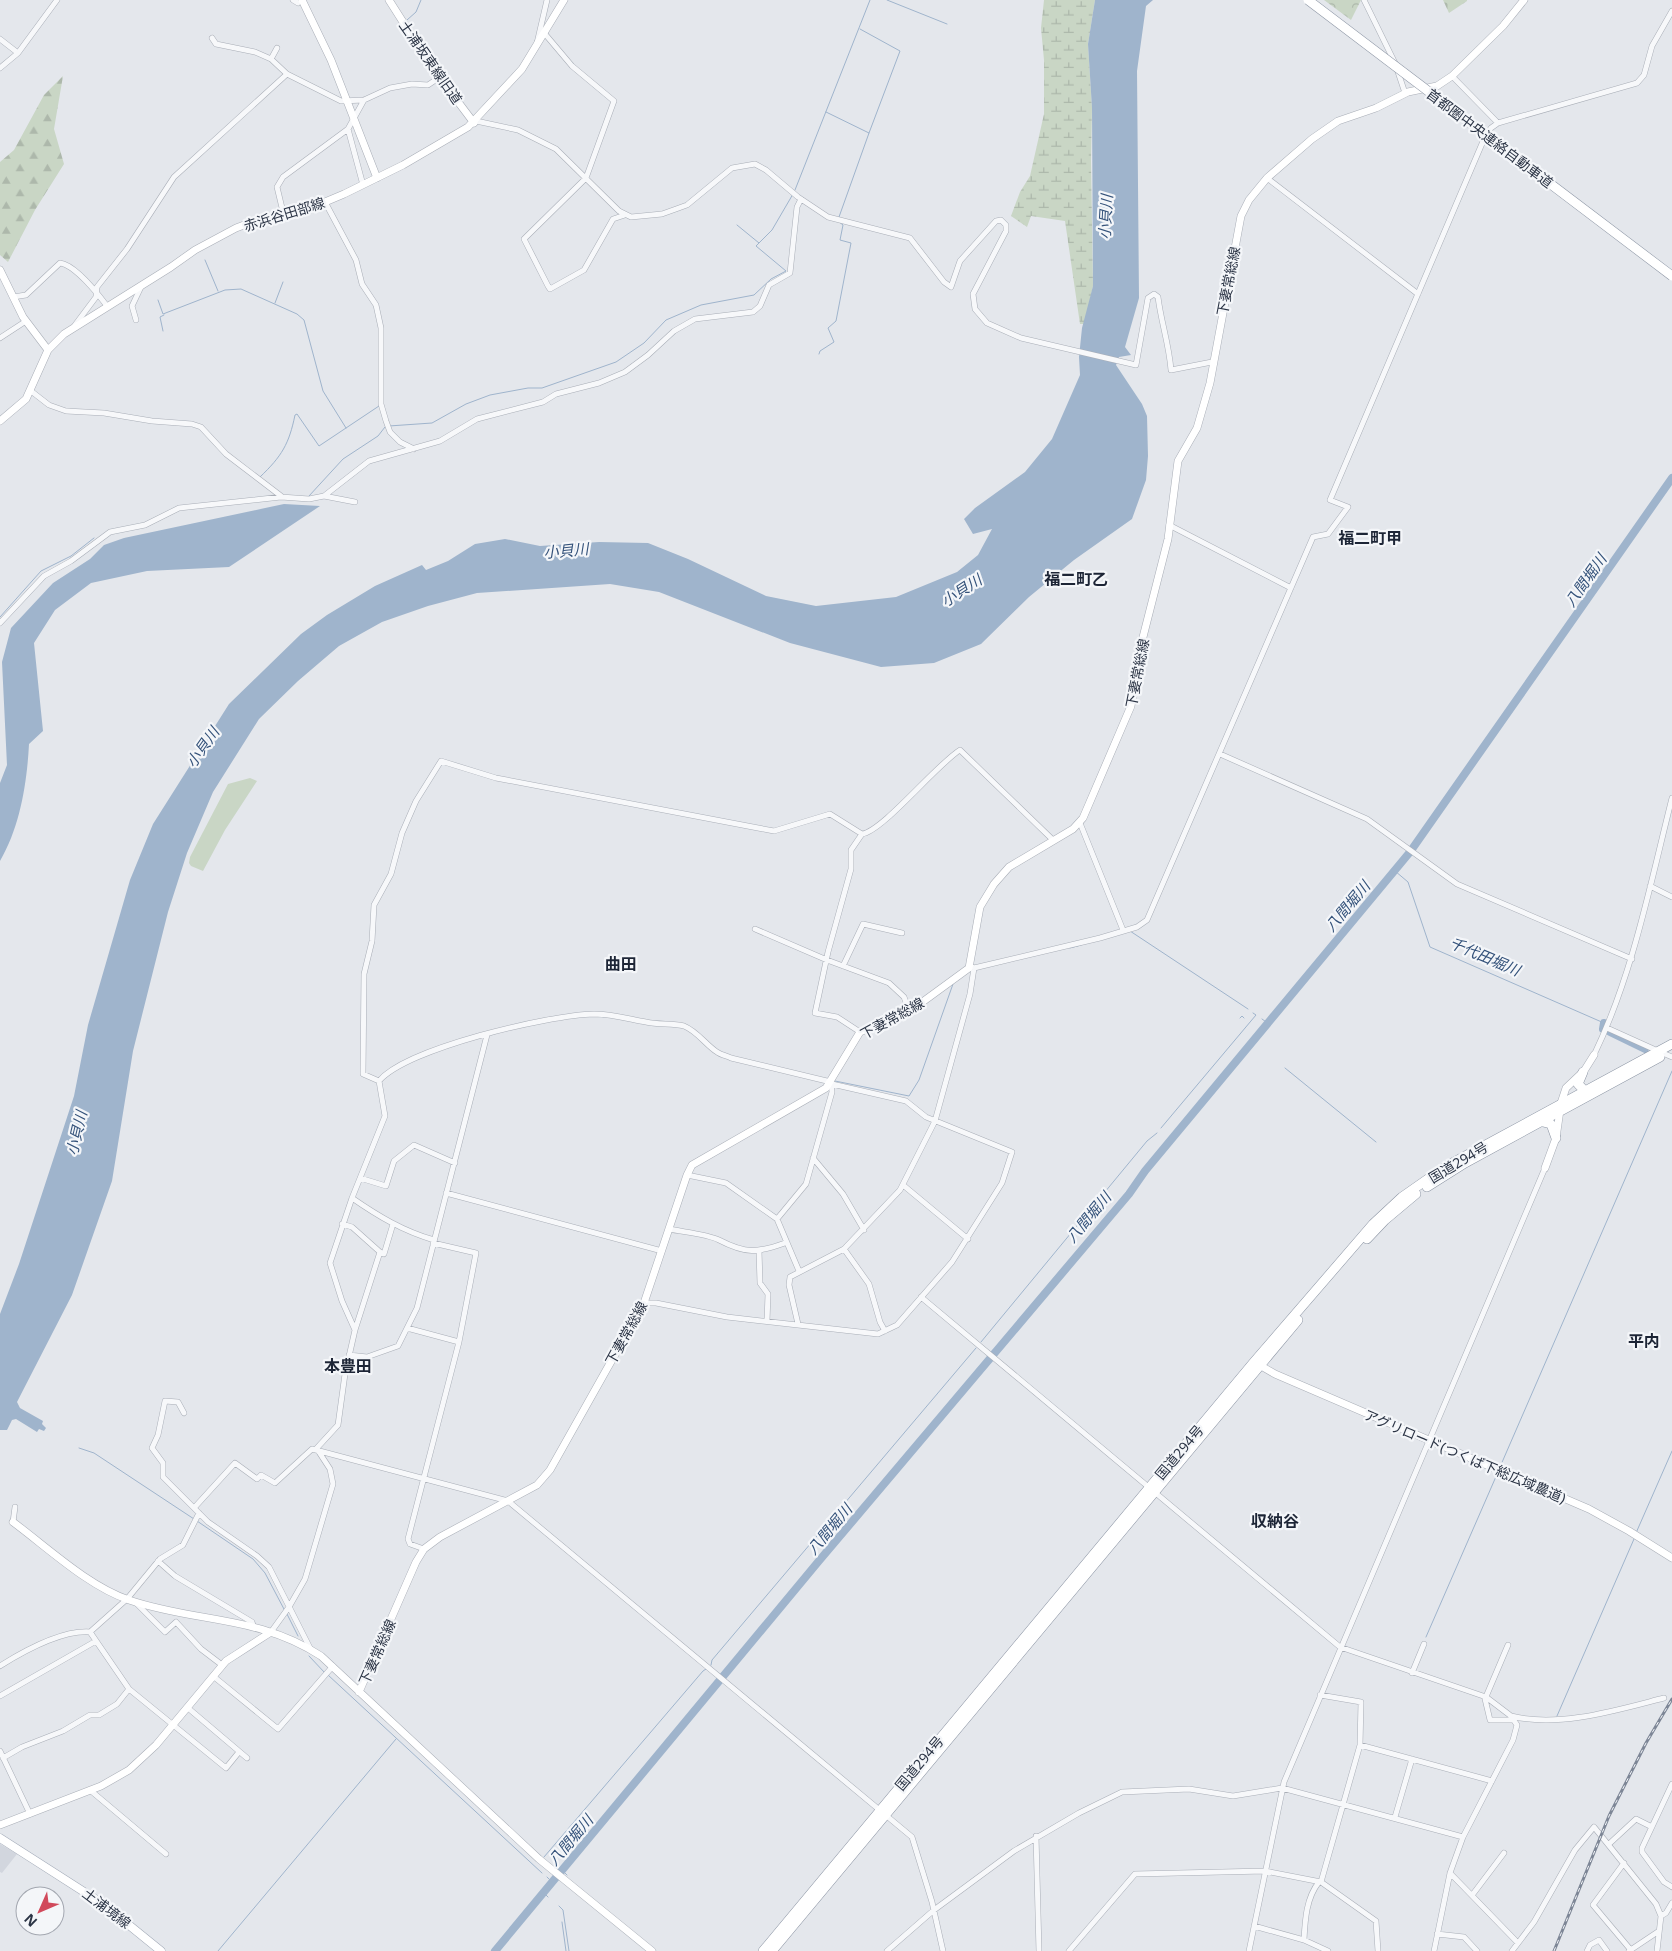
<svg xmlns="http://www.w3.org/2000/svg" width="1672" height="1951" viewBox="0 0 1672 1951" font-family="'Noto Sans','Noto Sans JP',sans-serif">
	<defs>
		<pattern id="forest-firs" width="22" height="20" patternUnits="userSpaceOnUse" patternTransform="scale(1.25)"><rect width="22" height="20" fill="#c9d6c5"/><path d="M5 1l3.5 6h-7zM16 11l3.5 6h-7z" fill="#adb8ab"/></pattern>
		<pattern id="wetland-marsh" width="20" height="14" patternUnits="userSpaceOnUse" patternTransform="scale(1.25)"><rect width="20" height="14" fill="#c9d6c5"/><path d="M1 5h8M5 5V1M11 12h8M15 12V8" fill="none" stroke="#adb8ab"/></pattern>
		<pattern id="cemetery-stones" width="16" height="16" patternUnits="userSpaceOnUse" patternTransform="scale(1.25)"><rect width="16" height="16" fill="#c9d6c5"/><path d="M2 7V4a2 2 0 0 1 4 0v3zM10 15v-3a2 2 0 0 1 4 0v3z" fill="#adb8ab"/></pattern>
		<pattern id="park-crowns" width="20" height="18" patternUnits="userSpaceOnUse" patternTransform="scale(1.25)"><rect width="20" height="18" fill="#c9d6c5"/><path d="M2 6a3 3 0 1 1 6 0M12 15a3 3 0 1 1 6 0" fill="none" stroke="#adb8ab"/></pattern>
	</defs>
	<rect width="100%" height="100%" fill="#e4e7ec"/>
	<path fill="#d2d6de" d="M0 1844 17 1854 2 1873 0 1872Z"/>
	<path fill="#c9d6c5" d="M250 778 257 781 225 830 203 871 191 866 189 863 190 857 228 784Z"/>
	<path fill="url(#forest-firs)" d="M63 76 54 129 64 164 35 210 8 262 0 255V162L14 150 44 95Z"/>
	<path fill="url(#wetland-marsh)" d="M1044 0H1095L1088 44 1092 108 1091 161 1093 286 1085 324H1080L1065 221 1031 216 1027 227 1011 216 1020 192 1030 176 1044 114V60L1041 28Z"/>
	<path fill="url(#cemetery-stones)" d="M1443 0H1467V1L1449 13Z"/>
	<path fill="url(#park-crowns)" d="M1324 0H1361L1351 20Z"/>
	<path fill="#9fb4cc" d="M1095 0H1153L1146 6 1137 71 1139 298 1125 347 1131 355 1119 357 1116 365 1142 404 1147 416 1148 456 1146 480 1132 519 1074 560 1029 597 981 644 934 663 881 667 790 643 659 592 610 584 477 593 428 606 382 622 339 646 298 681 259 719 213 792 187 853 168 912 133 1051 112 1181 72 1295 17 1402 20 1408 43 1421 42 1424 46 1428 44 1431 39 1429 37 1432 16 1419 12 1420 7 1430H0V1314L19 1264 74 1096 88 1025 130 880 153 824 229 704 301 634 327 615 375 586 422 565 426 570 448 561 475 544 505 539 540 546 599 542 648 543 688 559 766 596 816 606 896 597 957 572 978 555 992 529 973 534 964 519 975 508 1025 472 1052 439 1080 375 1079 357 1082 328 1093 286 1092 108 1088 44Z
		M284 504 320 506 229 567 147 571 91 583 55 610 34 643 43 731 29 744C27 783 20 827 0 861V783L7 765 2 662 11 628 53 583 90 559 104 545 124 538Z"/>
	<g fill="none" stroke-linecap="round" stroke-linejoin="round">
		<path stroke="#9fb4cc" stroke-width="1" d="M887 0 947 24
			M407 20 416 12 421 0
			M860 29 900 51 869 133
			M826 112 869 133 839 217
			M795 190 870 0
			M737 225 759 243 772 230 793 194
			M205 260 218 291
			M158 300 163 314 225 290 241 289 297 314 304 320 323 391 346 428
			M275 303 283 282
			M163 331 160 317 164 315
			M819 354 820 351 834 342 828 328 836 321 851 243 840 240 843 225 838 221
			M389 426 432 423 466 404 490 395 528 388H542L616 362 644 343 666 320 701 305 754 295 771 279 786 271 756 246 759 243
			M260 477C282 456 289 444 295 415L297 414 319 446 379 406
			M309 496 343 459 378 436 385 427
			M0 617 41 571 71 556 94 538
			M1395 871 1408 882 1430 947 1604 1023
			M1130 931 1248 1009
			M1070 948 1081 945
			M1240 1018 1242 1016 1244 1018
			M1262 1019 1269 1024
			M1285 1068 1376 1142
			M835 1081 909 1096 919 1080 953 984
			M1161 1128 1256 1015 1253 1013
			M981 1342 1147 1141 1157 1133
			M79 1448 94 1453 194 1519
			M1500 1467 1672 1071
			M197 1521 253 1559 265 1573 285 1611
			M1636 1533 1672 1451
			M287 1614 298 1636
			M1426 1637 1498 1472
			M309 1656 325 1673
			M711 1665 712 1660 976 1348
			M328 1675 542 1873
			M1557 1716 1634 1539
			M544 1857 703 1671 706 1669
			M562 1870 567 1875
			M547 1877 552 1882
			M543 1892 548 1897
			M559 1906 563 1910 569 1951
			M562 1922 566 1951
			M218 1951 396 1739"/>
		<path stroke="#9fb4cc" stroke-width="8" d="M1603 1029 1604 1023
			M1610 1032 1645 1049
			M495 1951 818 1562 1129 1194 1145 1171 1410 852 1672 478"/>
		<defs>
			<path id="street" d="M293 0 298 3
				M1364 0 1395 63 1405 93
				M545 34 572 66 614 101 586 178 524 239 548 286 550 289 584 270 613 219 625 215
				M212 38 216 44 255 52 271 59 287 74 341 101 364 100 390 88 412 84 428 85 440 77
				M0 39 18 53
				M537 43 547 0
				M271 59 277 48
				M0 68 18 53 57 0
				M1452 76 1498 123
				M476 121 518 130 556 149 619 211 631 217 662 214 676 209 687 205 732 168 755 164 766 170 798 197 828 217 910 238 944 282 951 287 960 261 996 221 1001 220 1006 225V231L973 294 975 309 987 323 1021 338 1136 365 1148 298 1154 294 1158 297C1161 322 1169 344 1171 370L1212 362
				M348 129 363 185
				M1267 178 1418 294
				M325 202 356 260 362 284 376 305 381 328V404L386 421 390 432 400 442 414 449
				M283 212 277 187 283 177 348 129 364 100
				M13 297 26 295 60 263C75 265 98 294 107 306
				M136 320 132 306 141 287
				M75 325 96 297 97 287 127 249 174 177 287 74
				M0 338 26 321
				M31 391 49 405 66 411 104 413 152 421 192 424 201 427 226 454 281 496
				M324 496 369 461 440 441 477 419 543 402 556 394 599 383 625 372 648 355 674 331 695 319 753 312 760 306 769 285 790 273 797 207 801 199
				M1169 525 1291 588
				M0 623 44 576 71 561 110 532 145 525 179 508 281 497 309 499 324 496 355 502
				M1220 754 1367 819 1457 884 1632 959
				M1080 823 1123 930
				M1650 886 1672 897
				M755 929 827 960 889 983 904 997 909 1010
				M843 966 863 924 902 933
				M970 966 974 968 1100 938 1137 927 1147 920 1313 537 1328 534 1348 507 1330 500 1484 139 1491 128 1498 123 1637 83 1644 75 1652 46 1672 11
				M1607 1028 1658 1051
				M860 1032 837 1017 815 1013 828 952 851 869V850L862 834
				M1665 1054 1672 1057
				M1594 1055C1633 974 1650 885 1672 798
				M379 1081 363 1074 364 974 372 941 374 905 391 874 402 833 416 801 441 761 496 778 774 831 830 814 862 834C883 831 936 765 960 750L1053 840
				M813 1158 843 1194 864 1230
				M687 1175 726 1183 777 1219 799 1271
				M360 1178 386 1186 394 1161 414 1145 455 1163
				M903 1185 968 1239
				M446 1193 662 1251
				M352 1198C378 1216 403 1231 434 1240
				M669 1229C683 1232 707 1234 719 1240 746 1254 757 1253 785 1243
				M844 1249 869 1284 880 1322 885 1331
				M759 1251 760 1283 768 1294 767 1321
				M380 1252 384 1254 393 1224
				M921 1297 1340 1647 1486 1697 1511 1716 1517 1725 1513 1740 1463 1837 1450 1873 1434 1951
				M644 1303H656L727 1317 878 1334 897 1325 952 1262 1002 1183 1012 1152 926 1117 906 1101 832 1084
				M798 1324 789 1285 790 1277 844 1249 900 1190 935 1121 970 994 974 968
				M407 1328 459 1342
				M355 1330 342 1301 330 1263 352 1198 385 1116 379 1081C407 1048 549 1015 594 1014 612 1014 629 1019 646 1022 659 1025 672 1023 684 1026 697 1031 706 1045 717 1052 721 1055 727 1056 731 1058L831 1082 832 1092 806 1184 777 1219
				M349 1355 367 1357 398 1346 417 1308 487 1035
				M184 1413 178 1402 165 1401 158 1435 152 1448 163 1463V1477L208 1522 257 1556 269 1567 311 1650
				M316 1449 338 1425 345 1374 355 1330 380 1252 352 1227 342 1224
				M194 1508 235 1463 257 1479 261 1475 275 1483 312 1449 508 1501 912 1837 932 1902 943 1951
				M13 1522 15 1507
				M424 1549 410 1544 408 1539 459 1342 476 1253 433 1243
				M158 1561 175 1576 252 1622 253 1625
				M135 1602 165 1632 176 1622 201 1649 222 1665
				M90 1632 129 1689 226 1768 239 1752
				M271 1632 289 1607 305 1579 333 1484 330 1469 317 1449
				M1508 1645 1485 1699 1490 1720H1513
				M0 1666C24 1651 61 1630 90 1632L127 1599 160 1559 183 1545 199 1513
				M1412 1673 1424 1644
				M213 1676 278 1729 333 1666
				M1320 1695 1361 1702 1360 1745
				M0 1696 96 1641
				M188 1708 247 1758
				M1511 1716C1559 1728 1617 1710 1664 1698
				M0 1751 30 1814
				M3 1758 22 1747 63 1731 90 1715H99L117 1704 129 1689
				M1672 1784 1642 1848V1852L1664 1882 1672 1887
				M90 1790 166 1854
				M1395 1817 1412 1759
				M1036 1836 1039 1951
				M1609 1844 1636 1819 1652 1827
				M1624 1863 1593 1905 1630 1949
				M1450 1873 1518 1943
				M1321 1882 1360 1745 1492 1781
				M1473 1894 1504 1853
				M1661 1916 1666 1913 1672 1903
				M1254 1926 1304 1940 1328 1951
				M1437 1934 1464 1937 1477 1951
				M1304 1940C1305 1921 1306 1898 1319 1882
				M887 1951 934 1910 1014 1851 1079 1813 1122 1792 1189 1789 1233 1796 1282 1788 1463 1837
				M1069 1951 1135 1874 1265 1871 1321 1882 1376 1921 1378 1951
				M1249 1951 1284 1782 1545 1168
				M1512 1951 1534 1922 1575 1850 1594 1827 1656 1904 1661 1916 1657 1951
				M1587 1951 1590 1945 1599 1940 1607 1951
				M1629 1951 1659 1931"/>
			<path id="secondary" d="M302 0 331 60 377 178
				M389 0 431 66 474 123
				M0 270 23 317 48 350
				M0 421 26 399 48 350 64 334 171 267 195 250 236 228 263 218 325 202 344 194 403 165 468 127 522 69 564 0
				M1545 1168 1556 1138 1561 1103 1566 1088 1584 1071 1594 1055
				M1256 1363 1275 1374 1589 1509 1629 1531 1672 1558
				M13 1522C48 1548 88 1586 129 1600 197 1623 258 1615 321 1656L539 1859 652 1951
				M359 1692 416 1562 424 1549 440 1537 537 1485 550 1470 644 1303 687 1175 692 1165 826 1088 860 1032 917 1006 969 968 980 907 994 884 1009 867 1073 829 1083 818 1131 706 1142 641 1168 539 1178 461 1197 428 1210 383 1241 216 1249 200 1267 178 1312 139 1338 121 1376 108 1408 92 1437 86 1452 76 1503 26 1524 0
				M0 1825 101 1786 129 1770 156 1745 226 1661 271 1632"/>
			<path id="primary" d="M0 1838 103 1904 161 1951"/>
			<path id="highway" d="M1583 1072 1578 1084 1584 1090
				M1543 1122 1551 1124 1556 1138
				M1427 1187 1465 1163 1660 1057
				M1367 1239 1385 1220 1416 1194
				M763 1951 1254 1362 1373 1224 1402 1197 1445 1167 1672 1044
				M772 1951 1298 1320"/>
		</defs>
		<use href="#street" stroke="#a9aeb7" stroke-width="6"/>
		<use href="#secondary" stroke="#a9aeb7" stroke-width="8"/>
		<use href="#primary" stroke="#a3abb8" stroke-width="9"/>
		<use href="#highway" stroke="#8b94a3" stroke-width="10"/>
		<use href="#street" stroke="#f7f8fa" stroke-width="5"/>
		<use href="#secondary" stroke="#fff" stroke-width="7"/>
		<use href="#primary" stroke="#fff" stroke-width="8"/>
		<use href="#highway" stroke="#fff" stroke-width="9"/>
		<defs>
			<path id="rail" d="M1554 1951 1609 1816 1646 1743 1672 1699"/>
		</defs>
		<use href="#rail" stroke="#7d8696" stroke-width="3"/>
		<use href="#rail" stroke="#f4f6f9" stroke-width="1" stroke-dasharray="4" stroke-linecap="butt"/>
		<defs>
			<path id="highway-bridge" d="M1308 0 1672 276"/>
		</defs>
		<use href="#highway-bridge" stroke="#8b94a3" stroke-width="10" stroke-linecap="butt"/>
		<use href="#highway-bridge" stroke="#fff" stroke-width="9"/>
	</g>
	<g text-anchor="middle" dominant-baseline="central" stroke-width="4.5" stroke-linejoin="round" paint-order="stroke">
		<g font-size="14" fill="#2b3445" stroke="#f4f6f9">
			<text transform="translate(431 62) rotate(55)">土浦坂東線旧道</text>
			<text transform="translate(1490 138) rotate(37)">首都圏中央連絡自動車道</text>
			<text transform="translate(284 214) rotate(-17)">赤浜谷田部線</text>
			<text transform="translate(1228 281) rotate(-79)">下妻常総線</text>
			<text transform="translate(1137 673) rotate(-79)">下妻常総線</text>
			<text transform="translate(892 1018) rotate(-29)">下妻常総線</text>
			<text transform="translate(1458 1162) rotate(-31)">国道294号</text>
			<text transform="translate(626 1333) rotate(-61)">下妻常総線</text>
			<text transform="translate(1179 1452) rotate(-50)">国道294号</text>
			<text transform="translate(1465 1456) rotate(23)">アグリロード(つくば下総広域農道)</text>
			<text transform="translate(377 1652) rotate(-66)">下妻常総線</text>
			<text transform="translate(919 1763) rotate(-50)">国道294号</text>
			<text transform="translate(107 1908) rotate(37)">土浦境線</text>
		</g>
		<g font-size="15" font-style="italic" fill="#34527a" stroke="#f4f6f9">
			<text transform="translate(1105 217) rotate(-87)">小貝川</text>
			<text transform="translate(566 550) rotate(-5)">小貝川</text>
			<text transform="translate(1585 580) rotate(-55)">八間堀川</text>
			<text transform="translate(961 590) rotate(-33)">小貝川</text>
			<text transform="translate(202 747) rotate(-55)">小貝川</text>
			<text transform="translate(1347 906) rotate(-50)">八間堀川</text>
			<text transform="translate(1485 956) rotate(23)">千代田堀川</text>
			<text transform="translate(76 1133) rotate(-77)">小貝川</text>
			<text transform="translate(1088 1217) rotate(-50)">八間堀川</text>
			<text transform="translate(829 1529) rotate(-50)">八間堀川</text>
			<text transform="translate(570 1840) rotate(-50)">八間堀川</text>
		</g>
		<g font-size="16" font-weight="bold" fill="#1d2536" stroke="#f4f6f9">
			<text x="1370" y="538">福二町甲</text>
			<text x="1076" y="579">福二町乙</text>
			<text x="621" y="964">曲田</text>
			<text x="1644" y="1341">平内</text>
			<text x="348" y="1366">本豊田</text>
			<text x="1275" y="1521">収納谷</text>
		</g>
	</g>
	<g transform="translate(40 1911) rotate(225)"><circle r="24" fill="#f4f6f9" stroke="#a4a8b1"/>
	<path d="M0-4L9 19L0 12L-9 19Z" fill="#d1495b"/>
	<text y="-8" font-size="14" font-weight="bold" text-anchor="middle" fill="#2b3445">N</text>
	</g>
</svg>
